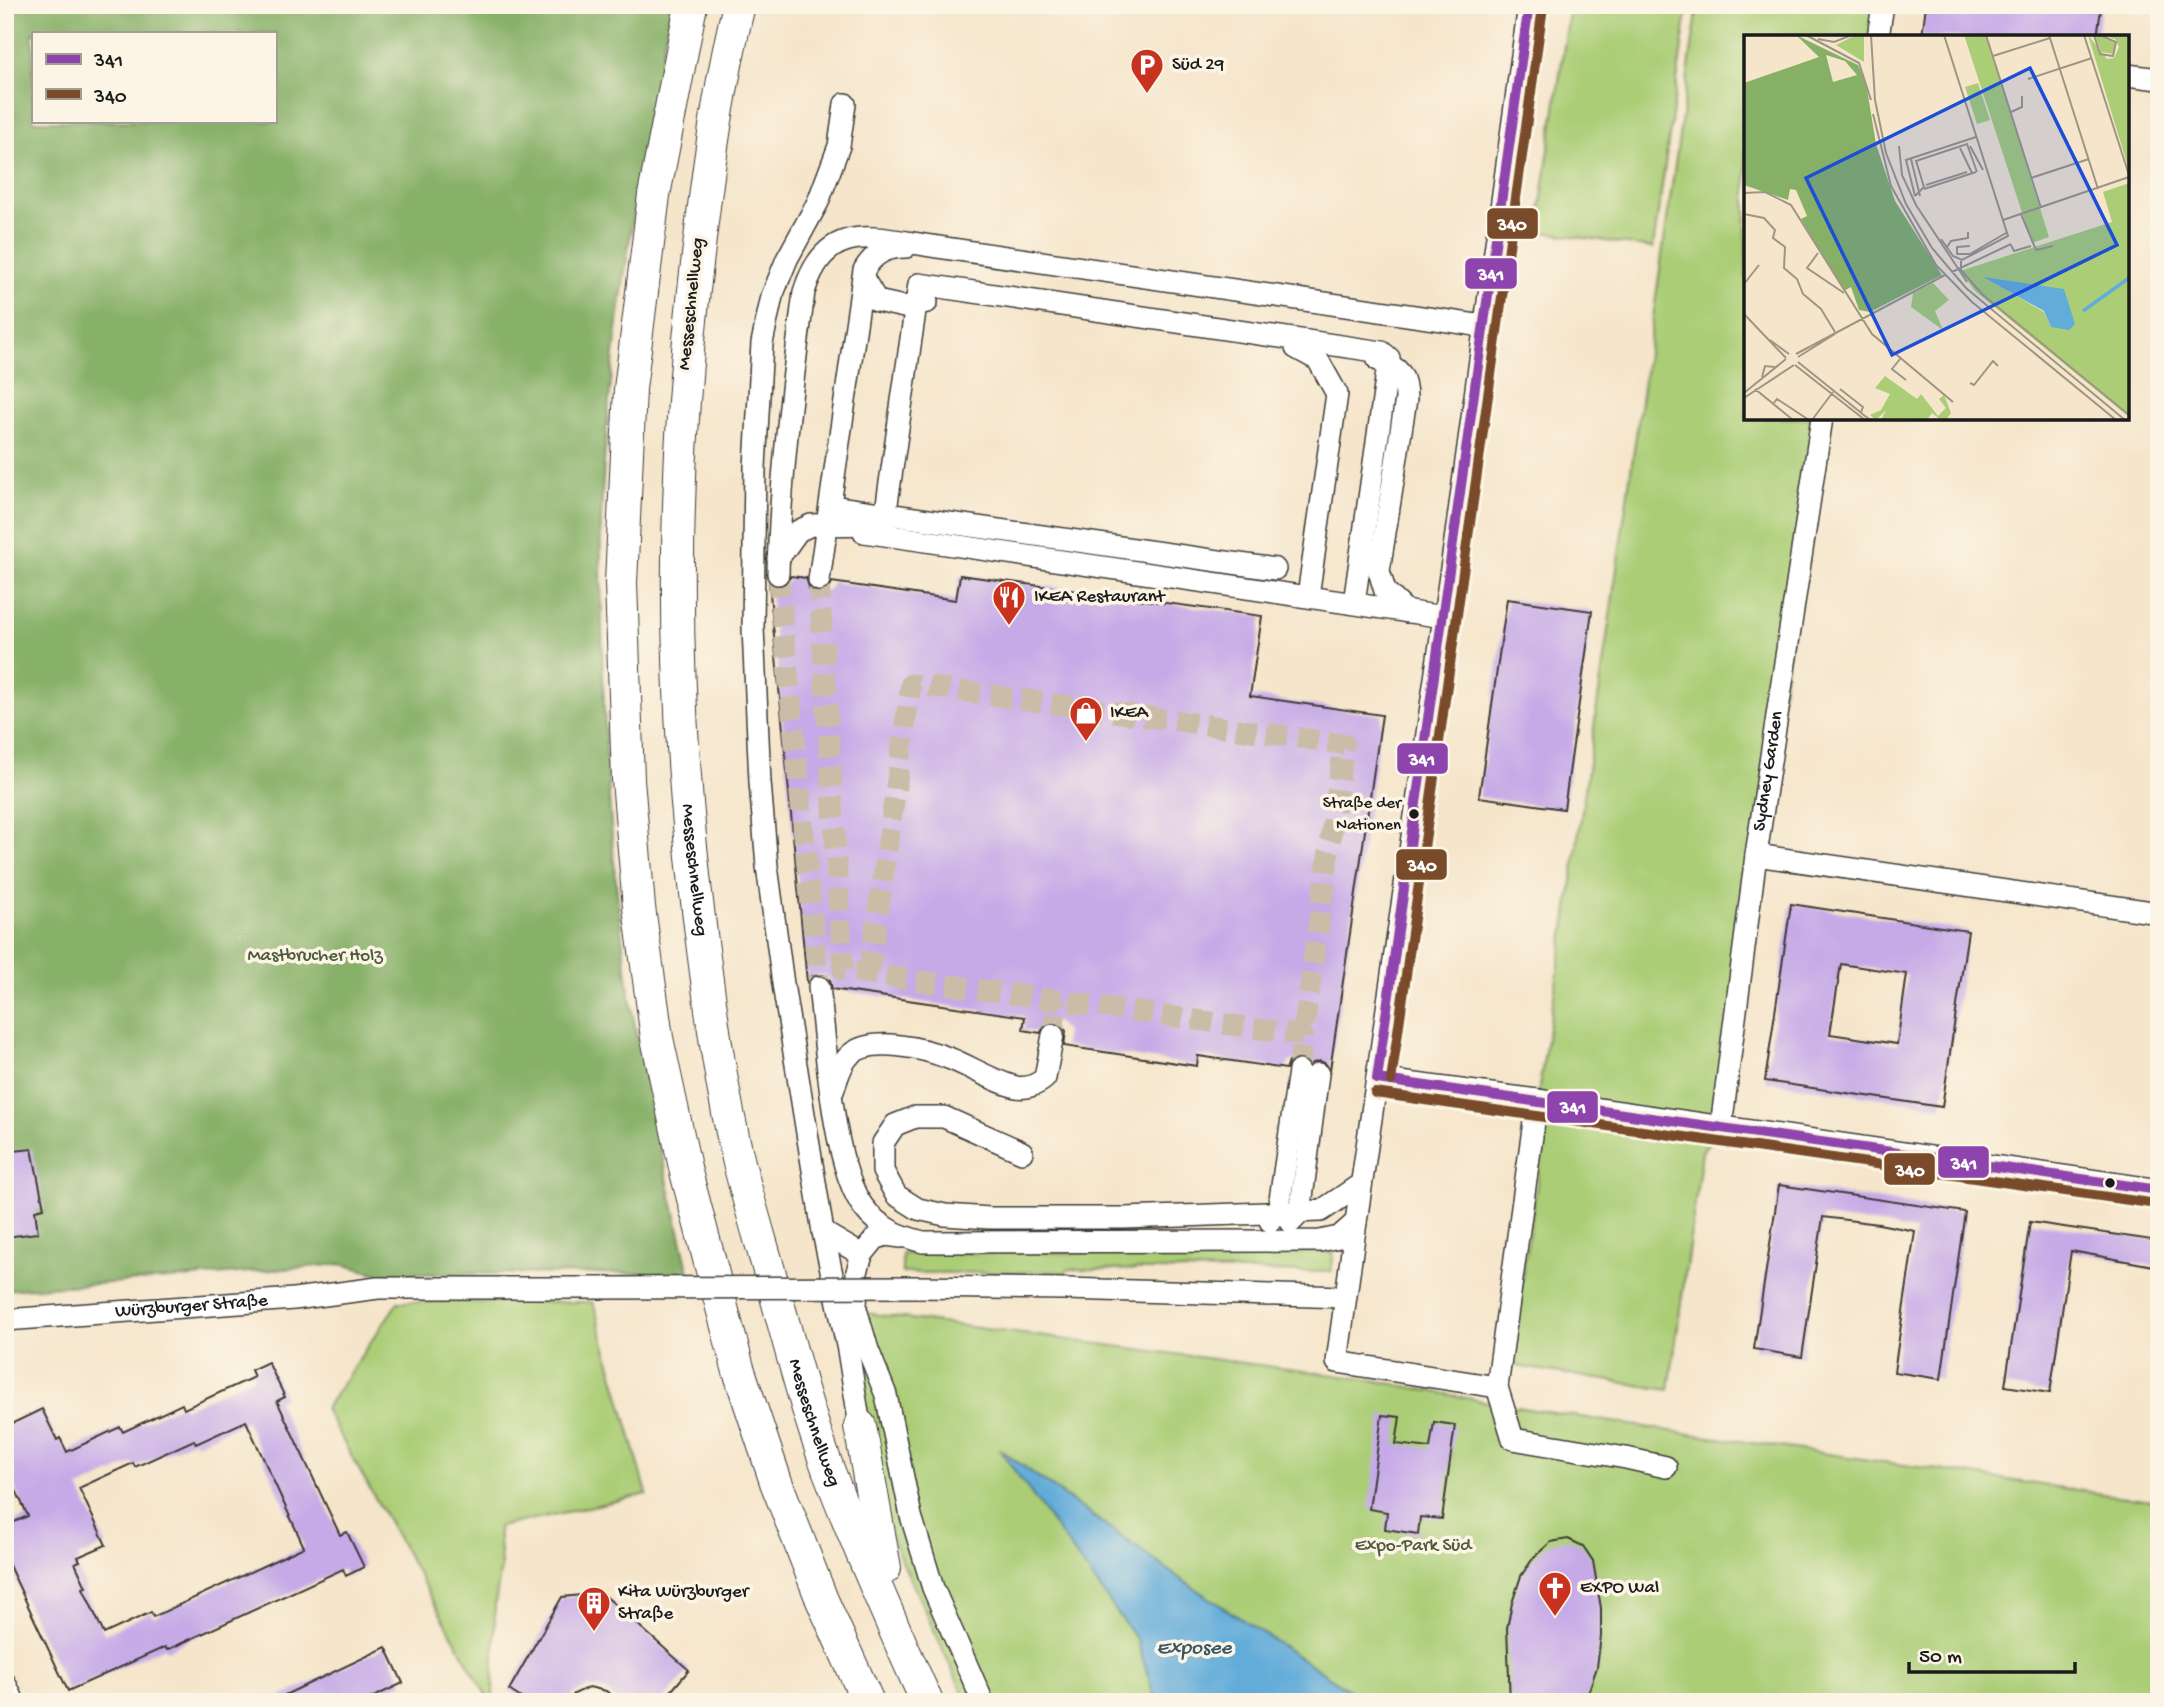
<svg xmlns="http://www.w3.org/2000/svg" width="2164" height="1707" viewBox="0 0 2164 1707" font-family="'Gochi Hand',sans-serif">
	<rect width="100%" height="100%" fill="#fcf5e5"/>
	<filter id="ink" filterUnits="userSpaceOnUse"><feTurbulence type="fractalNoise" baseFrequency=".0143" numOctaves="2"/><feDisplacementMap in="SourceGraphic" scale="14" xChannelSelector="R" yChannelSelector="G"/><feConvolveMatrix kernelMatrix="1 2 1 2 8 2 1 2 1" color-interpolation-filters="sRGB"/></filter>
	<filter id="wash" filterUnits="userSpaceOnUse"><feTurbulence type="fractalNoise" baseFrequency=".00686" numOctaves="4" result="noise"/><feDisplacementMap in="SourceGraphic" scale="28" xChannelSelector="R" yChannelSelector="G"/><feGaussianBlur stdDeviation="1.57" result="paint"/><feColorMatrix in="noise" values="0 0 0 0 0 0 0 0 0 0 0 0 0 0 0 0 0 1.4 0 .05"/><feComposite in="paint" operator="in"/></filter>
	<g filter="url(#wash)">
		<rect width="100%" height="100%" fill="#f5e5ca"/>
		<path fill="#aacd76" stroke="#637449" stroke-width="2" d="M1570 5H1688L1653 248 1537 231Z
			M1698 5H1883L1878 37H1746V418H1822L1721 1127 1702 1152 1669 1390 1509 1365 1540 1163 1537 1100 1566 922Z
			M1334 1252 1331 1272 1068 1269 1066 1272 902 1273V1254L915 1253Z
			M398 1302H593L647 1494 498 1527 501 1567 495 1604 493 1702H490L325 1409Z
			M849 1311 1372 1380 1504 1405 1670 1431 2159 1502V1702H1367L1182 1580 1002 1451 1137 1640 1154 1695 1160 1702H967L883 1520Z"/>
		<path fill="#87b067" stroke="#526642" stroke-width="2" fill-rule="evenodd" d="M5 5H671C639 176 607 348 601 521 600 558 602 594 602 631 604 751 612 871 629 990 644 1085 667 1179 689 1273L378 1274 341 1264 169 1279 5 1290ZM33 33H275V121H33Z"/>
		<path fill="#62acd9" stroke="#3f647a" stroke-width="2" d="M999 1449 1182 1580 1367 1702H1160L1154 1695 1137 1640Z"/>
		<g id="blocks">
			<path fill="#c6aae7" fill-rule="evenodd" d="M1926 5H2078L2101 9 2097 37H1922Z
				M960 575 1262 616 1250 696 1382 715 1330 1070 1325 1063 1319 1061 1310 1064 1300 1058 1289 1062 1286 1069 1198 1056 1197 1066 1064 1046 1066 1031 1056 1022 1048 1023 1040 1033 1023 1030 1025 1017 832 989 830 980 824 975 812 976 807 982 769 583 777 587 784 586 791 576 806 578 810 590 818 593 829 589 832 582 956 600Z
				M1507 599 1592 611 1564 809 1479 797Z
				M1791 904 1968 931 1942 1107 1765 1081ZM1841 964 1907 974 1897 1044 1830 1034Z
				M32 1149 44 1208 35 1210 38 1233 5 1237V1152Z
				M1779 1185 1965 1212 1941 1379 1894 1372 1915 1231 1879 1224 1823 1217 1802 1357 1754 1349Z
				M2030 1222 2159 1241V1267L2071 1251 2050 1393 2005 1386Z
				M268 1362 285 1397 277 1401 340 1535 347 1532 364 1567 346 1576 343 1569 167 1650 165 1647 68 1691 5 1557V1526L28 1516 5 1467V1427L42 1409 57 1440 60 1438 67 1452 120 1427 123 1432 182 1404 184 1409 254 1377 251 1370ZM246 1421 304 1547 153 1617 151 1612 104 1634 83 1588 86 1587 75 1563 80 1561 78 1557 106 1545 79 1488 133 1463 135 1467 194 1440 196 1444Z
				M1382 1415 1400 1417 1396 1444 1430 1448 1434 1422 1455 1425 1442 1519 1420 1517 1418 1534 1385 1529 1387 1512 1369 1509Z
				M1568 1539 1583 1546 1593 1561 1601 1608V1636L1597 1667 1585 1702H1510L1507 1628 1512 1603 1521 1576 1534 1557 1551 1542Z
				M602 1593 689 1670 662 1702H619L606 1691 589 1687 574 1694 569 1702H527L509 1690 562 1597Z
				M386 1647 403 1683 363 1702H270Z"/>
		</g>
	</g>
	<g filter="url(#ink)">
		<use href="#blocks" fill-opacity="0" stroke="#3d3a36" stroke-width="2"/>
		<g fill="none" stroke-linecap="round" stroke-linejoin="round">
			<path stroke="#cabda7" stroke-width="21" stroke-dasharray="21 10" stroke-linecap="butt" d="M778 574 819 987
				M819 580 843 970 1303 1035 1299 1071
				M869 973 911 684 1344 744 1303 1035
				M1053 1035 1057 999"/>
			<defs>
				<g id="minor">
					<path d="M1878 37 1883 5"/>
					<path d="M2127 75 2159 79"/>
					<path d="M845 104 839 146 818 202 787 259 772 296 762 343 755 467 753 628 760 782 767 866 783 984 823 1232 848 1350 860 1426"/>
					<path d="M863 278 877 301 904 307 927 302"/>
					<path d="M1296 348 1318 360 1337 394 1308 596"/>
					<path d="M1378 360C1400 367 1406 376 1406 399L1379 571 1385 591 1407 612"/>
					<path d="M830 506 1275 569"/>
					<path d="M864 532 1444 617"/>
					<path d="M778 559 798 531 811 525 884 524 919 284 1382 352 1389 358 1354 603"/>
					<path d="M778 574C780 479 792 386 804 292 827 217 877 239 938 247L1483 326"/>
					<path d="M819 580 864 270C874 253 887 247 906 247"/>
					<path d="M1756 855 2159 913"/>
					<path d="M819 987C826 1042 832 1167 864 1208 879 1228 900 1236 923 1242L1320 1241 1339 1237 1356 1222 1455 541 1529 5"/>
					<path d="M1377 1079 1537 1100 2159 1190"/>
					<path d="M833 1091C837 1080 840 1066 848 1057 869 1034 926 1049 951 1059 971 1067 995 1082 1016 1087 1026 1089 1037 1085 1045 1078L1053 1035"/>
					<path d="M1537 1100 1497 1387 1513 1439 1626 1458 1666 1467"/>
					<path id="s1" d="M1721 1127 1756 855 1822 418"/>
					<path d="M1022 1152 944 1117H915L895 1125 883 1143V1171L896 1195 918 1209 945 1215 990 1218H1124L1321 1211 1361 1184"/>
					<path d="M1270 1221 1278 1213 1299 1071"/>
					<path d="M1291 1222 1300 1213 1318 1074"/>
					<path d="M1356 1222 1337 1362 1497 1387"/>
					<path d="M823 1232 862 1255"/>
					<path d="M901 1237 886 1235 875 1239 862 1255 857 1272 856 1309 868 1350 886 1395 911 1516 933 1588 983 1702"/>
					<path d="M917 1287 1066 1289 1345 1297"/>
					<path id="s2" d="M5 1320 294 1299 378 1288H593"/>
					<path d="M5 1683 14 1702"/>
				</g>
				<g id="highway">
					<path d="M691 5 654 195 630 389 621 583 628 780 639 907 657 1038 686 1172 738 1368 776 1482 822 1600 868 1702"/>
					<path id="s3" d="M739 5C716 99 705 194 694 290 670 505 673 720 701 934 711 1012 721 1091 740 1167 750 1206 762 1245 773 1285 790 1346 806 1409 828 1469 858 1547 892 1625 927 1702"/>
					<path d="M860 1426 885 1568"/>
				</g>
			</defs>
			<use href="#minor" stroke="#3d3a36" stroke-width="24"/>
			<use href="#highway" stroke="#3d3a36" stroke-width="34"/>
			<use href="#minor" stroke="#fff" stroke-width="21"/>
			<use href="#highway" stroke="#fff" stroke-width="32"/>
			<defs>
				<path id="minor-bridge" d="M593 1288 917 1287"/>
			</defs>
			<use href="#minor-bridge" stroke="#3d3a36" stroke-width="24" stroke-linecap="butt"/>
			<use href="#minor-bridge" stroke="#fff" stroke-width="21"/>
			<defs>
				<path id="bus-1" d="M1377 1079 1529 5
					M1377 1079 2159 1190"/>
				<path id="bus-2" d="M1391 1081 1543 7
					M1375 1093 2157 1204"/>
			</defs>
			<use href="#bus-1" stroke="#fcf5e5" stroke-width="16"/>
			<use href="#bus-2" stroke="#fcf5e5" stroke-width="16"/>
			<use href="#bus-1" stroke="#8e44ad" stroke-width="10"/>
			<use href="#bus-2" stroke="#7a4b2a" stroke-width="10"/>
		</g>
	</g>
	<defs>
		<symbol id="parking-pin" viewBox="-11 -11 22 30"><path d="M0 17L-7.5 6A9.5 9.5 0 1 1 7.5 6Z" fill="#c8321e" stroke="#fcf5e5"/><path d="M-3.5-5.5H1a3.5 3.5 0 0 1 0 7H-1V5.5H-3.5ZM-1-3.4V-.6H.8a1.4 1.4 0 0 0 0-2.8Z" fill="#fff"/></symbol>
		<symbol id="restaurant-pin" viewBox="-11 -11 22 30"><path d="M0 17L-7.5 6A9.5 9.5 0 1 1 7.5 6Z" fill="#c8321e" stroke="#fcf5e5"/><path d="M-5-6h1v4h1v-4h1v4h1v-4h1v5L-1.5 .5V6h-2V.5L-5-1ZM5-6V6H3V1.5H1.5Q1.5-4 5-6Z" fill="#fff"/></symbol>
		<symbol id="shop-pin" viewBox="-11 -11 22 30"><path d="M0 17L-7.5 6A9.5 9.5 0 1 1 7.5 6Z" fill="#c8321e" stroke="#fcf5e5"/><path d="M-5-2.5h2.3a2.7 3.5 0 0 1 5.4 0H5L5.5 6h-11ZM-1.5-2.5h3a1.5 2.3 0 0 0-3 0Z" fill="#fff"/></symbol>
		<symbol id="church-pin" viewBox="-11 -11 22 30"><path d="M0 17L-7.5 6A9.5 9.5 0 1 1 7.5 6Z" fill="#c8321e" stroke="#fcf5e5"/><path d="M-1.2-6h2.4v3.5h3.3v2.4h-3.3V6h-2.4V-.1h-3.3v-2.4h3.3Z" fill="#fff"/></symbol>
		<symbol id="building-pin" viewBox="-11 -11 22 30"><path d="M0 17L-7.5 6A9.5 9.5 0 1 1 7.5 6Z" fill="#c8321e" stroke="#fcf5e5"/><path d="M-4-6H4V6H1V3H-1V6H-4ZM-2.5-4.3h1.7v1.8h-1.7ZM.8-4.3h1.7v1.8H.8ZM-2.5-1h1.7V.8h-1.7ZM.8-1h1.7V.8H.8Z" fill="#fff"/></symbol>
	</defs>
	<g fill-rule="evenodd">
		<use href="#parking-pin" x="1128" y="46" width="38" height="52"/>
		<use href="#restaurant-pin" x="990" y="578" width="38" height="52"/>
		<use href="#shop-pin" x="1067" y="694" width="38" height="52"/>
		<use href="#church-pin" x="1536" y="1569" width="38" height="52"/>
		<use href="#building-pin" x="575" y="1584" width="38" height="52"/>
	</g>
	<g fill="#1c1c1c" stroke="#fcf5e5" stroke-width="2.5">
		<circle cx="1414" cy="814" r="6"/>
		<circle cx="2110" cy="1183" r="6"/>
	</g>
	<g text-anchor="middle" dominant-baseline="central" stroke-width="7" stroke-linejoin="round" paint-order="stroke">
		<g font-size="17" fill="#1c1c1c" stroke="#fcf5e5" text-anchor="end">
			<text x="1401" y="804">Straße der<tspan x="1401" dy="22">Nationen</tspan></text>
		</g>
		<g font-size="19" fill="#1c1c1c" stroke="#fcf5e5" text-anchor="start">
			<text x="1172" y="65">Süd 29</text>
			<text x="1034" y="597">IKEA Restaurant</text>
			<text x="1110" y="713">IKEA</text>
			<text x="1580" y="1588">EXPO Wal</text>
			<text x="618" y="1592">Kita Würzburger<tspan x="618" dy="22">Straße</tspan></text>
		</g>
		<g font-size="19" fill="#1c1c1c" stroke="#fcf5e5">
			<text transform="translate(692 304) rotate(-84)">Messeschnellweg</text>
			<text stroke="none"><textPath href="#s1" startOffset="359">Sydney Garden</textPath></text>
			<text stroke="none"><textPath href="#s3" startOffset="870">Messeschnellweg</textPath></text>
			<text stroke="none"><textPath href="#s2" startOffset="187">Würzburger Straße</textPath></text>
			<text stroke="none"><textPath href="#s3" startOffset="1437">Messeschnellweg</textPath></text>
		</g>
		<g font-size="19" fill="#4e5a3c" stroke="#fcf5e5">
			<text x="315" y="956">Mastbrucher Holz</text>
			<text x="1413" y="1546">Expo-Park Süd</text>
		</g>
		<g font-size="21" font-style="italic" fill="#385668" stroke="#fcf5e5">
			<text x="1194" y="1649">Exposee</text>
		</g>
	</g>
	<g transform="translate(1744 35)">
		<rect width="385" height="385" fill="#f5e5ca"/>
		<path d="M112 0H120V27L92 10ZM220 0H242L305 202 288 208ZM344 0 363 24 370 23 375 12 371 4 359 0H385V135ZM355 0 371 7 370 19 357 17 351 1ZM234 48 246 85 233 89 221 52ZM385 148V382L231 256 216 236 368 187 359 157ZM242 243 265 247 322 293 307 292 300 277ZM189 248 205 265 191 276 199 295 167 272 169 258ZM141 341 173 364 177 359 194 381 202 373 195 364 200 360 207 378 202 385H197L188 378 183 385H137L142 375 132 385 126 380 137 375 146 359 131 353Z" fill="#aacd76" fill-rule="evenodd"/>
		<path d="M52 0 114 30 122 48 132 109 151 166 198 240 126 277 115 275 107 252 100 256 57 184 63 181 52 155 46 154 44 165 0 150V48L75 22ZM82 20 101 26 113 40 89 47Z" fill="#87b067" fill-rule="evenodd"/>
		<path d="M239 242 320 254 331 289 325 295 307 292 300 276Z" fill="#62acd9"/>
		<path fill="none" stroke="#62acd9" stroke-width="3.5" d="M339 276 385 243"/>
		<path fill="none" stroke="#9e9584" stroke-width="2" d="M62 0 115 28 127 65M127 0 131 65 142 118 162 169 188 213 222 253 381 385M242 0 297 173M305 0 354 154M340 0 385 140M350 0 356 19 369 21 372 7 356 0M74 4 90 7 108 0M249 21 306 3M284 44 348 23M267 77 278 72V61M129 79 147 151 192 230 228 267 372 385M155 111 158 140 172 170 223 247M226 111 239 135M216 113 228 138M167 124 176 161M287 143 345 124M182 150 223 137M180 154 232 137M0 158 21 157 47 170 128 299 209 367M171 161 180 152 172 126 223 109 233 137M171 161 162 125 232 102M0 179 20 183 31 195 29 203 41 212 40 233 53 244 59 259 77 274 91 297M277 179 292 215 309 211M259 185 385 142M197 204 209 221 218 225 264 201 200 0M267 210 270 216 287 211M226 211 213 212V219H226L262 198M203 212 207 206 224 203V197M74 218 63 233 100 258M217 226V235L239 260 385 380M208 237 267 209M0 249 15 230M0 279 42 323M26 305 45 319M52 319 201 240M54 322 91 299M156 324 148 334 162 345M54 327 126 385M51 330 121 385M18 342 21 331 31 332M226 348 230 350 249 326 254 331M11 354 49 385M96 354 119 372 117 377M0 358 42 324M0 363 50 330M29 369 33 364 65 385M68 385 89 357"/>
		<path fill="#1d4ed8" fill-opacity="0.15" stroke="#1d4ed8" stroke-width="3.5" d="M286 33 373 210 148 320 62 143Z"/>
		<rect width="385" height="385" fill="none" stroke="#1c1c1c" stroke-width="3.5"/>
	</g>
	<g stroke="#fcf5e5" stroke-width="2.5">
		<rect x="1486" y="207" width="53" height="33" rx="7" fill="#7a4b2a"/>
		<rect x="1464" y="257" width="54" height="33" rx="7" fill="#8e44ad"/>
		<rect x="1396" y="742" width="53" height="33" rx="7" fill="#8e44ad"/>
		<rect x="1395" y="848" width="53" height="33" rx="7" fill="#7a4b2a"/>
		<rect x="1546" y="1090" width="53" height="34" rx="7" fill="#8e44ad"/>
		<rect x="1937" y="1145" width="53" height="34" rx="7" fill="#8e44ad"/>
		<rect x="1883" y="1152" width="53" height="34" rx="7" fill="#7a4b2a"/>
	</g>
	<g font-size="19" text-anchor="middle" font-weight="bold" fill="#fff">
		<text x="1512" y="230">340</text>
		<text x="1491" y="280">341</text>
		<text x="1422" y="765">341</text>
		<text x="1422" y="871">340</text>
		<text x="1573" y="1113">341</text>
		<text x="1964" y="1169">341</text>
		<text x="1910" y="1176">340</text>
	</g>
	<rect width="2164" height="1707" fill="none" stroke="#fcf5e5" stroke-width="28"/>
	<rect x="32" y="32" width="245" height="91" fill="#fcf5e5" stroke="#a29e95" stroke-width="2"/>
	<rect x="46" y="54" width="35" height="10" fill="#8e44ad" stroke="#a29e95" stroke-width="2"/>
	<text x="94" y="66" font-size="21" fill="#1c1c1c">341</text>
	<rect x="46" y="89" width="35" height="10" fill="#7a4b2a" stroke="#a29e95" stroke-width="2"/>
	<text x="94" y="102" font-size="21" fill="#1c1c1c">340</text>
	<path d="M1909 1662v10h166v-10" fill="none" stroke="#1c1c1c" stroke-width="3.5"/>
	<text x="1919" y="1662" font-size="21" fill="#1c1c1c" stroke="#fcf5e5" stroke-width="5" paint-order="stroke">50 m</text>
</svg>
